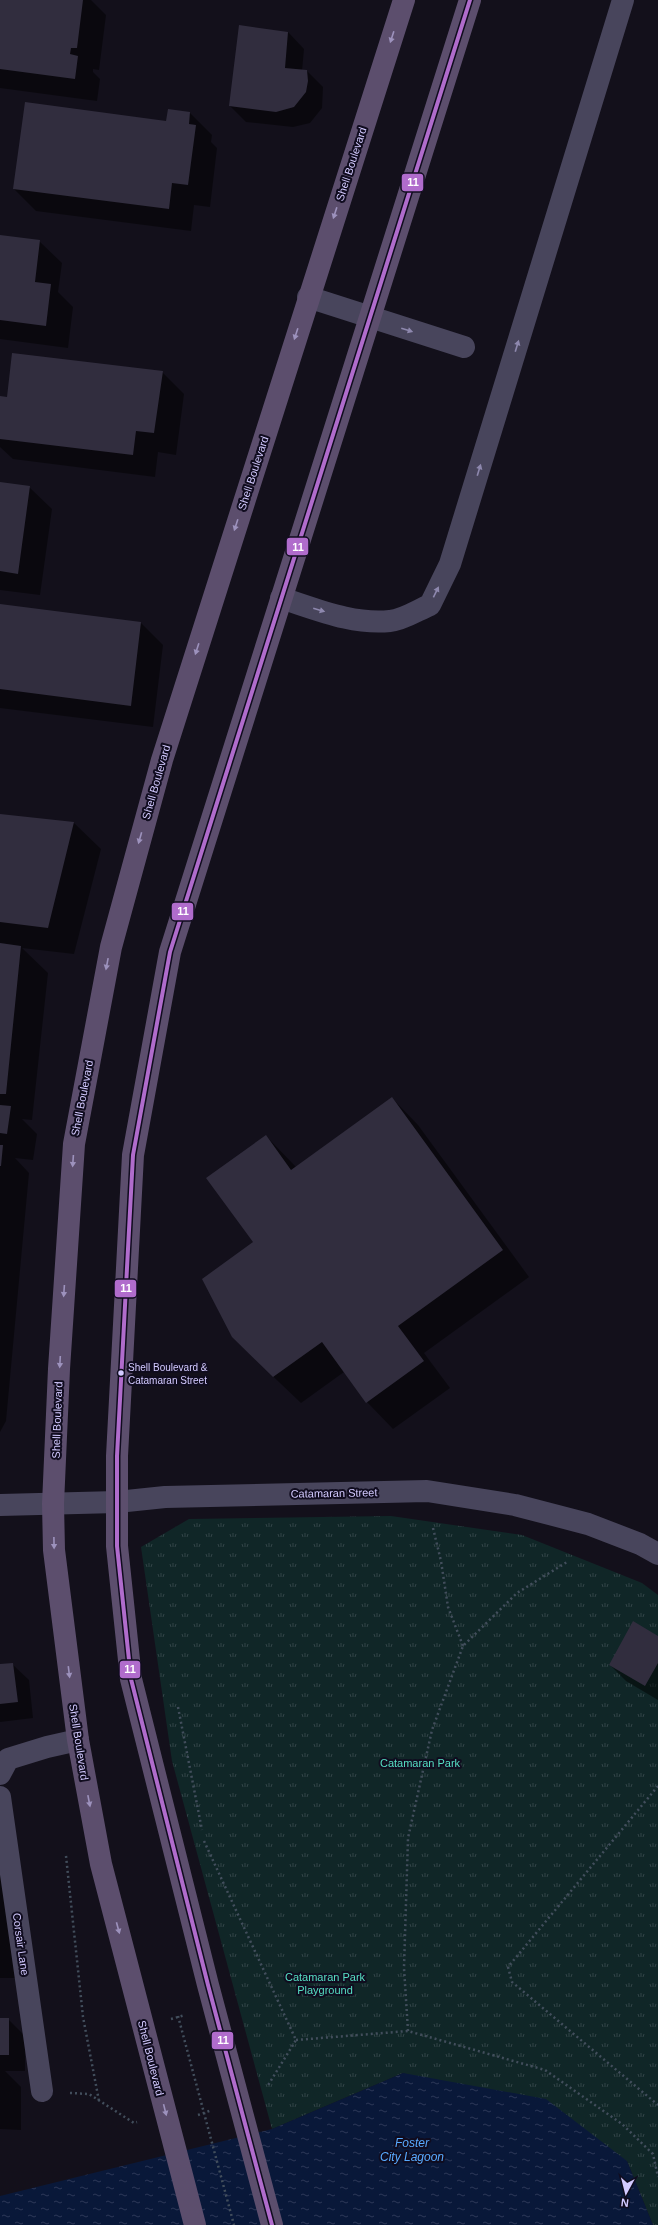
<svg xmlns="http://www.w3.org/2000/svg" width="658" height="2225" viewBox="0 0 658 2225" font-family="Arial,sans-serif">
	<defs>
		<pattern id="park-tufts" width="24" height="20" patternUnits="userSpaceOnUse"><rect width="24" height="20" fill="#102627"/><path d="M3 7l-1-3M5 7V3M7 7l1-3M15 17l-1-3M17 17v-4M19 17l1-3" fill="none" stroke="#324447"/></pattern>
		<pattern id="water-ripples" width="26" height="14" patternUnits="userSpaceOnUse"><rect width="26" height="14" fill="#091839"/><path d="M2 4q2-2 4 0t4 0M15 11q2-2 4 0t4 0" fill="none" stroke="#2c3857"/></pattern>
	</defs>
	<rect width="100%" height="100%" fill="#13101b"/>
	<path fill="url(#park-tufts)" d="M391 1516 522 1535 642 1583 658 1595V2225H653L627 2161 403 2073 272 2129 172 1761 141 1547 189 1519Z"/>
	<path fill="url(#water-ripples)" d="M403 2073 546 2099 627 2161 653 2225H0V2196L272 2129Z"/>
	<path fill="#0007" d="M0 0H91L106 15 99 70 93 69V72L100 79 97 101 0 88Z
		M288 32 304 49 302 71H307L323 87 322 108 310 123 293 127 246 122 230 106Z
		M190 113 212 135 211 142 217 148 210 207 194 205 191 231 36 211 14 189Z
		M0 236 39 241 62 263 58 292 73 307 68 348 0 339Z
		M162 372 184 394 176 455 158 452 155 477 13 459 0 447V397L8 399Z
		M0 483 29 487 52 509 40 595 0 590Z
		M0 605 141 623 163 645 153 727 0 708Z
		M0 815 74 823 101 849 74 954 22 948 48 973 32 1120 22 1119 37 1134 33 1160 15 1158 29 1173 6 1421 0 1432Z
		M392 1098 418 1125 529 1277 424 1353 450 1388 393 1429 367 1402 344 1372 301 1403 260 1364 254 1242 266 1136 296 1167Z
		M658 1637V1700L626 1681 610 1665Z
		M12 1664 29 1680 33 1718 0 1722V1665Z
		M0 1862 9 1911H5L15 1922V1978H0Z
		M0 2019H8L25 2036V2071H5L21 2087V2130L0 2129Z"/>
	<path fill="#312d3e" d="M0 0H83L77 48H71L70 54 78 56 75 79 0 69Z
		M239 25 288 32 285 68 307 70 308 81 306 92 294 107 276 112 229 106Z
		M25 102 166 121 168 109 190 112 189 124 196 125 188 185 172 183 169 209 13 189Z
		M0 235 40 240 35 282 51 284 46 326 0 320Z
		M12 353 163 371 154 433 136 431 133 455 0 439V396L7 397Z
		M0 482 30 486 18 574 0 571Z
		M0 604 141 622 131 706 0 689Z
		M0 814 74 822 48 928 0 922Z
		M0 943 21 946 6 1094H0Z
		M392 1097 503 1250 398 1326 424 1361 366 1403 322 1342 273 1377 232 1337 202 1279 253 1242 206 1178 266 1135 291 1170Z
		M0 1105 11 1106 7 1134 0 1133Z
		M0 1145H3L1 1166H0Z
		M633 1621 658 1636V1663L645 1686 609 1665Z
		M13 1663 18 1702 0 1704V1664Z
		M0 2018H9V2055H0Z"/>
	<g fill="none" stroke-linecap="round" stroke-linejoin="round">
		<path stroke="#424e5c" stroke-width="2.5" stroke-dasharray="2 3" stroke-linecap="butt" d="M433 1528 441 1561 448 1607 463 1646
			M178 1707 202 1830
			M658 1786 508 1967 512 1982 658 2105
			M204 1841 296 2040 267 2087
			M66 1856 83 2017 99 2101
			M178 2016 234 2225
			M171 2019 185 2015
			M408 2031 404 1968 408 1838 432 1730 463 1646 517 1593 567 1562
			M296 2040 408 2031 545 2070 622 2124 653 2154 658 2177
			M70 2093 89 2094 134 2123 137 2122
			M198 2115 212 2110"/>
		<path stroke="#48455c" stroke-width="22" d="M308 297 464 347
			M281 598C316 609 353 625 390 621 403 620 418 610 430 605L450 564 623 0
			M0 1505 117 1502 165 1497 427 1491 515 1505 588 1524 640 1544 658 1554
			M0 1774 8 1759 47 1747 78 1740
			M0 1797 42 2091"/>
		<path stroke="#5c4e6d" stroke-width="22" d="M195 2225 101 1864 78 1740 54 1550 53 1504 59 1369 74 1144 111 947 162 760 404 0
			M272 2225 208 1985 131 1679 117 1546V1456L133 1155 170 952 470 0"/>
		<defs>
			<path id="bus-1" d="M272 2225 208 1985 131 1679 117 1546V1456L133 1155 170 952 470 0"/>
		</defs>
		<use href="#bus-1" stroke="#100c1f" stroke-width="7"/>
		<use href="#bus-1" stroke="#b06ccc" stroke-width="4"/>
	</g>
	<defs><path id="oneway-solid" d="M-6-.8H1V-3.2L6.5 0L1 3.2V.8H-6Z"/></defs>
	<g fill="#9d92bd">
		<use href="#oneway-solid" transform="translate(392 37) rotate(108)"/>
		<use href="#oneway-solid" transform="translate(335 213) rotate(108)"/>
		<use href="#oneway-solid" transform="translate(296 334) rotate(108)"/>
		<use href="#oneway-solid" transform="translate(236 525) rotate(108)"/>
		<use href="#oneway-solid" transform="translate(197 649) rotate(108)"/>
		<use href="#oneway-solid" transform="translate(140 838) rotate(106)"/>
		<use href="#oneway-solid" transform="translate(107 964) rotate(101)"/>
		<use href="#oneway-solid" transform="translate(73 1161) rotate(94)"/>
		<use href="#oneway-solid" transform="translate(64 1291) rotate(94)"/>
		<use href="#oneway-solid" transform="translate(60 1362) rotate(93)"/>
		<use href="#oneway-solid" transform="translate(54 1543) rotate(89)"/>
		<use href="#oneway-solid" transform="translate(69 1672) rotate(83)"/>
		<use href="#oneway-solid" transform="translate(89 1801) rotate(79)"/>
		<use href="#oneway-solid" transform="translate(118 1928) rotate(75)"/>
		<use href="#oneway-solid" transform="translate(165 2110) rotate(76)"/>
	</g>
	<g fill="#8e88ae">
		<use href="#oneway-solid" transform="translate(407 330) rotate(17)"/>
		<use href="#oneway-solid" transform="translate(517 346) rotate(-73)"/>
		<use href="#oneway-solid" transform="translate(479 470) rotate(-73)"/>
		<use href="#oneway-solid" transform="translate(436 592) rotate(-64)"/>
		<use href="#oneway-solid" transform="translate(319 610) rotate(16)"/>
	</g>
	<circle fill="#d3caff" stroke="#100c1f" stroke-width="1.5" cx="121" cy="1373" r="3.5"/>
	<g text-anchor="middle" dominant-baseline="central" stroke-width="4" stroke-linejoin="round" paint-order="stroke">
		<g font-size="10" fill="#d3caff" stroke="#100c1f" text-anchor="start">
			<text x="128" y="1367">Shell Boulevard &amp;<tspan x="128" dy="13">Catamaran Street</tspan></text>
		</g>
		<g font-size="11" fill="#d3caff" stroke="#100c1f">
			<text transform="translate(351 164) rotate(-72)">Shell Boulevard</text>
			<text transform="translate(253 473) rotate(-72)">Shell Boulevard</text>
			<text transform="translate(156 782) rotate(-74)">Shell Boulevard</text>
			<text transform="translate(82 1098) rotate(-79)">Shell Boulevard</text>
			<text transform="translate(57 1420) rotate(-88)">Shell Boulevard</text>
			<text transform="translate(334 1493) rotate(-1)">Catamaran Street</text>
			<text transform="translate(79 1742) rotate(81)">Shell Boulevard</text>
			<text transform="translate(21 1944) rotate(82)">Corsair Lane</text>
			<text transform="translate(151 2058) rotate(76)">Shell Boulevard</text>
		</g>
		<g font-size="11" fill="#56dfc4" stroke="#100c1f">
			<text x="420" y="1763">Catamaran Park</text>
			<text x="325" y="1977">Catamaran Park<tspan x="325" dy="13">Playground</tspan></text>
		</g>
		<g font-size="12" font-style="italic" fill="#58aaff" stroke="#100c1f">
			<text x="412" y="2143">Foster<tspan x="412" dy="14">City Lagoon</tspan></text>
		</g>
	</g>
	<g stroke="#100c1f" stroke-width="1.5">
		<rect x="401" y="173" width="23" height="19" rx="4" fill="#b06ccc"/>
		<rect x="286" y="537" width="23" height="19" rx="4" fill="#b06ccc"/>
		<rect x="171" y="902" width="23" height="19" rx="4" fill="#b06ccc"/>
		<rect x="114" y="1279" width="23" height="19" rx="4" fill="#b06ccc"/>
		<rect x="119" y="1660" width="22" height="19" rx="4" fill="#b06ccc"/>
		<rect x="211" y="2031" width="23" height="19" rx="4" fill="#b06ccc"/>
	</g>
	<g font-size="11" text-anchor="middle" font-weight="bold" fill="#fff">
		<text x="413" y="186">11</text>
		<text x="298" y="551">11</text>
		<text x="183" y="915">11</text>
		<text x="126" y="1292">11</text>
		<text x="130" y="1673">11</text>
		<text x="223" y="2044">11</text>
	</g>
	<g transform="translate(626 2193) rotate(187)" stroke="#100c1f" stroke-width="3" paint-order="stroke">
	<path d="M0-3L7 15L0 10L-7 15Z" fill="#d3caff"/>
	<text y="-6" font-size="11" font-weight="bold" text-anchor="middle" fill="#d3caff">N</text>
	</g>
</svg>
